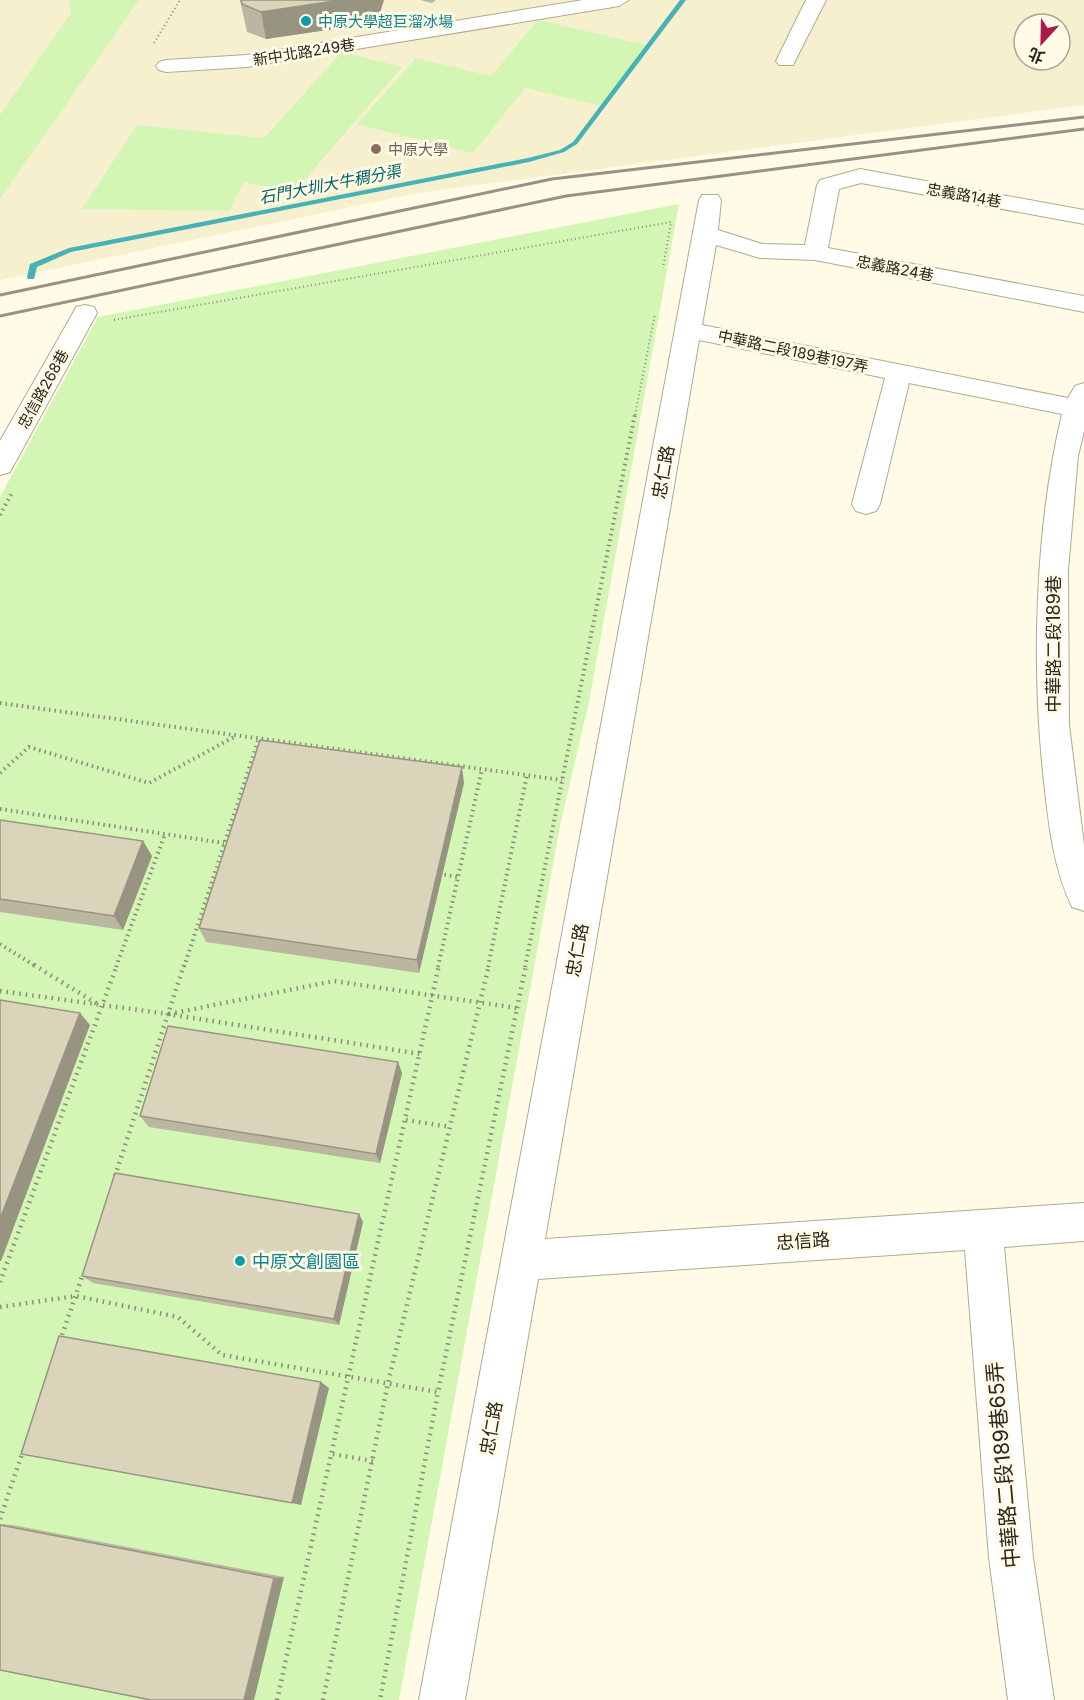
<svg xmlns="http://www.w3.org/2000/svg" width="1084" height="1700" viewBox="0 0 1084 1700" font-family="Inter,'Noto Sans TC',sans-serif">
	<rect width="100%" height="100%" fill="#fffbe6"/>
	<path fill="#f7f0cf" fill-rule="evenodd" d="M0 0H1084V105L418 193 0 280ZM1024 24H1060V60H1024Z"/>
	<path fill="#d3f6b4" d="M69 0H139L0 199V115L71 13Z
		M538 20 646 45 601 106 525 88 473 153 357 124 416 58 491 76Z
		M342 52 402 67 294 192 244 182 229 211 82 209 137 125 264 138Z
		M679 204 589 702 561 821 399 1700H0V497L98 317Z"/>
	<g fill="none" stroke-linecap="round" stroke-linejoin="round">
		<path fill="#46b2b5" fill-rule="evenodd" d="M680 0H686L577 144 564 152 529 162 71 252 37 267 34 279H28L27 277 30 264 69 248 528 158 560 150 573 142Z"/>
		<defs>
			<path id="minor" d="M583 0H629L619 6 247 67 166 72 159 70 156 66 159 62 166 60 247 55Z
				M806 0H826L793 65H779L776 61Z
				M860 169 1084 210V224L861 183 839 189 828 248 1084 296V312L815 260 760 258 716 245 702 325 1068 398 1075 386 1084 383V431L1078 456 1068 570 1069 725 1084 845V911L1072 907C1053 867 1049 826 1044 782 1031 666 1035 528 1062 414L909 383 880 504 876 511 866 514 856 511 852 504 885 378 699 340 545 1239 1084 1203V1241L1004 1247 1033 1558 1054 1700H1008L989 1558 965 1250 538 1279 465 1700H419L699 200 702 195H718L721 200 718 230 762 244 805 245 817 185 820 180Z
				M85 305 94 307 97 313 10 472 0 475V441L73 313 76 307Z"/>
		</defs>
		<use href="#minor" stroke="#afab92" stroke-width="2"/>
		<path stroke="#8c897a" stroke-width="2" stroke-dasharray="1 3" stroke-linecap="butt" d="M154 43 180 0
			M114 320 671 222 663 268
			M635 415 655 314"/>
		<path stroke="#8c897a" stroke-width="4" stroke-dasharray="1.5 4" stroke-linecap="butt" d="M0 515 13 491
			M0 703 562 780
			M0 773 29 747 149 783 236 736
			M0 809 224 843
			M439 874 459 877
			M0 944 37 967
			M116 967 165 834
			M184 967 259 738
			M438 967 482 769
			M488 967 527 775
			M525 967 635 414"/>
		<path stroke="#8c897a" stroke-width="4.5" stroke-dasharray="1.5 5" stroke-linecap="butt" d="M34 965 99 1005
			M0 991 168 1014 421 1054
			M517 1008 526 965
			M169 1014 334 981 517 1008 438 1392
			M406 1120 451 1127
			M115 1176 184 965
			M0 1282 117 965
			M0 1307 76 1296 178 1317 222 1355 438 1392 380 1700
			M60 1341 83 1274
			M333 1454 373 1461
			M0 1519 23 1451
			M277 1700 439 965
			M323 1700 388 1383 489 965"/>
		<use href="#minor" fill="#fff" fill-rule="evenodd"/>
		<path stroke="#969384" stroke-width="3" d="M0 295 552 179 1084 117
			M0 316 566 196 1084 129"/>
	</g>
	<path fill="#bbb6a0" d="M240 0 380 13 361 25 266 39 247 32Z
		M420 0H436L432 3Z
		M464 783 419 973 206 942 199 928Z
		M0 820 143 841 152 856 123 930 0 912Z
		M398 1062 402 1073 380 1163 149 1127 140 1116Z
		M363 1222 339 1325 93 1283 82 1276Z
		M0 1524 13 1525 284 1577 0 1670Z"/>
	<path fill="#989482" d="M341 0H384L380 13 361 25 266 39 261 12Z
		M462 767 464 783 419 973 417 960Z
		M143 841 152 856 123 930 114 916Z
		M80 1013 90 1025 1 1261H0V1219Z
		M398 1062 402 1073 380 1163 376 1154Z
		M359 1214 363 1222 339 1325 334 1319Z
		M321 1382 329 1388 301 1505 292 1503Z
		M284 1577 254 1700H244L274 1578Z"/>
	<path fill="#d9d4ba" stroke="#989482" stroke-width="1.5" d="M241 0H341L261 12 242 4Z
		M260 740 462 767 417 960 199 928Z
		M0 820 143 841 114 916 0 899Z
		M0 1000 80 1013 0 1219Z
		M168 1026 398 1062 376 1154 140 1116Z
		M115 1173 359 1214 334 1319 82 1276Z
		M59 1336 321 1382 292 1503 21 1454Z
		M0 1525 274 1578 244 1700H151L0 1670Z"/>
	<g fill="#0f9aa8" stroke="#fffbe6" stroke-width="2">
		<circle cx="306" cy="21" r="6"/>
		<circle cx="240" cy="1261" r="6"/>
	</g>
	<circle fill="#8d6e63" stroke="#fffbe6" stroke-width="2" cx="376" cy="149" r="6"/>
	<g text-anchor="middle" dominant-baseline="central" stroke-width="6" stroke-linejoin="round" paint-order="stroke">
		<g font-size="15" fill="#0d838f" stroke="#fffbe6" text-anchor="start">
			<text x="318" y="21">中原大學超巨溜冰場</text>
		</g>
		<g font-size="15" fill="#29271e" stroke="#fffbe6">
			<text transform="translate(304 52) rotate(-9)">新中北路249巷</text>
			<text transform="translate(964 195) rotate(10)">忠義路14巷</text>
			<text transform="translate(895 268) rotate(11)">忠義路24巷</text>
			<text transform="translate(793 351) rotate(12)">中華路二段189巷197弄</text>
			<text transform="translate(43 389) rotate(-61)">忠信路268巷</text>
		</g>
		<g font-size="15" fill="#785e54" stroke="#fffbe6" text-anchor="start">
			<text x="388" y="149">中原大學</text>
		</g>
		<g font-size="16" font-style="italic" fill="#006264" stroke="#fffbe6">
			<text transform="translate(330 184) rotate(-11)">石門大圳大牛稠分渠</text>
		</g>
		<g font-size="18" fill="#29271e" stroke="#fffbe6">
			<text transform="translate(663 472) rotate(-80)">忠仁路</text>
			<text transform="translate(1053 644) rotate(-90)">中華路二段189巷</text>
			<text transform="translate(577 950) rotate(-80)">忠仁路</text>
			<text transform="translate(803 1241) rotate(-4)">忠信路</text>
			<text transform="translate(491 1428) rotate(-80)">忠仁路</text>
		</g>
		<g font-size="18" fill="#0d838f" stroke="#fffbe6" text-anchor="start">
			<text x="252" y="1261">中原文創園區</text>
		</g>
		<g font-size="21" fill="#29271e" stroke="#fffbe6">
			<text transform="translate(1003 1465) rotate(-95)">中華路二段189巷65弄</text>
		</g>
	</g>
	<g transform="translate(1042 42) rotate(202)"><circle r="28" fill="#fffbe6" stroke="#a9a696" stroke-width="1.5"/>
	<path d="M0-4.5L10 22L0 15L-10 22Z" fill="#ac1a4d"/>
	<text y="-9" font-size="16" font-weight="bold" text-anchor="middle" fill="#29271e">北</text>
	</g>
</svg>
